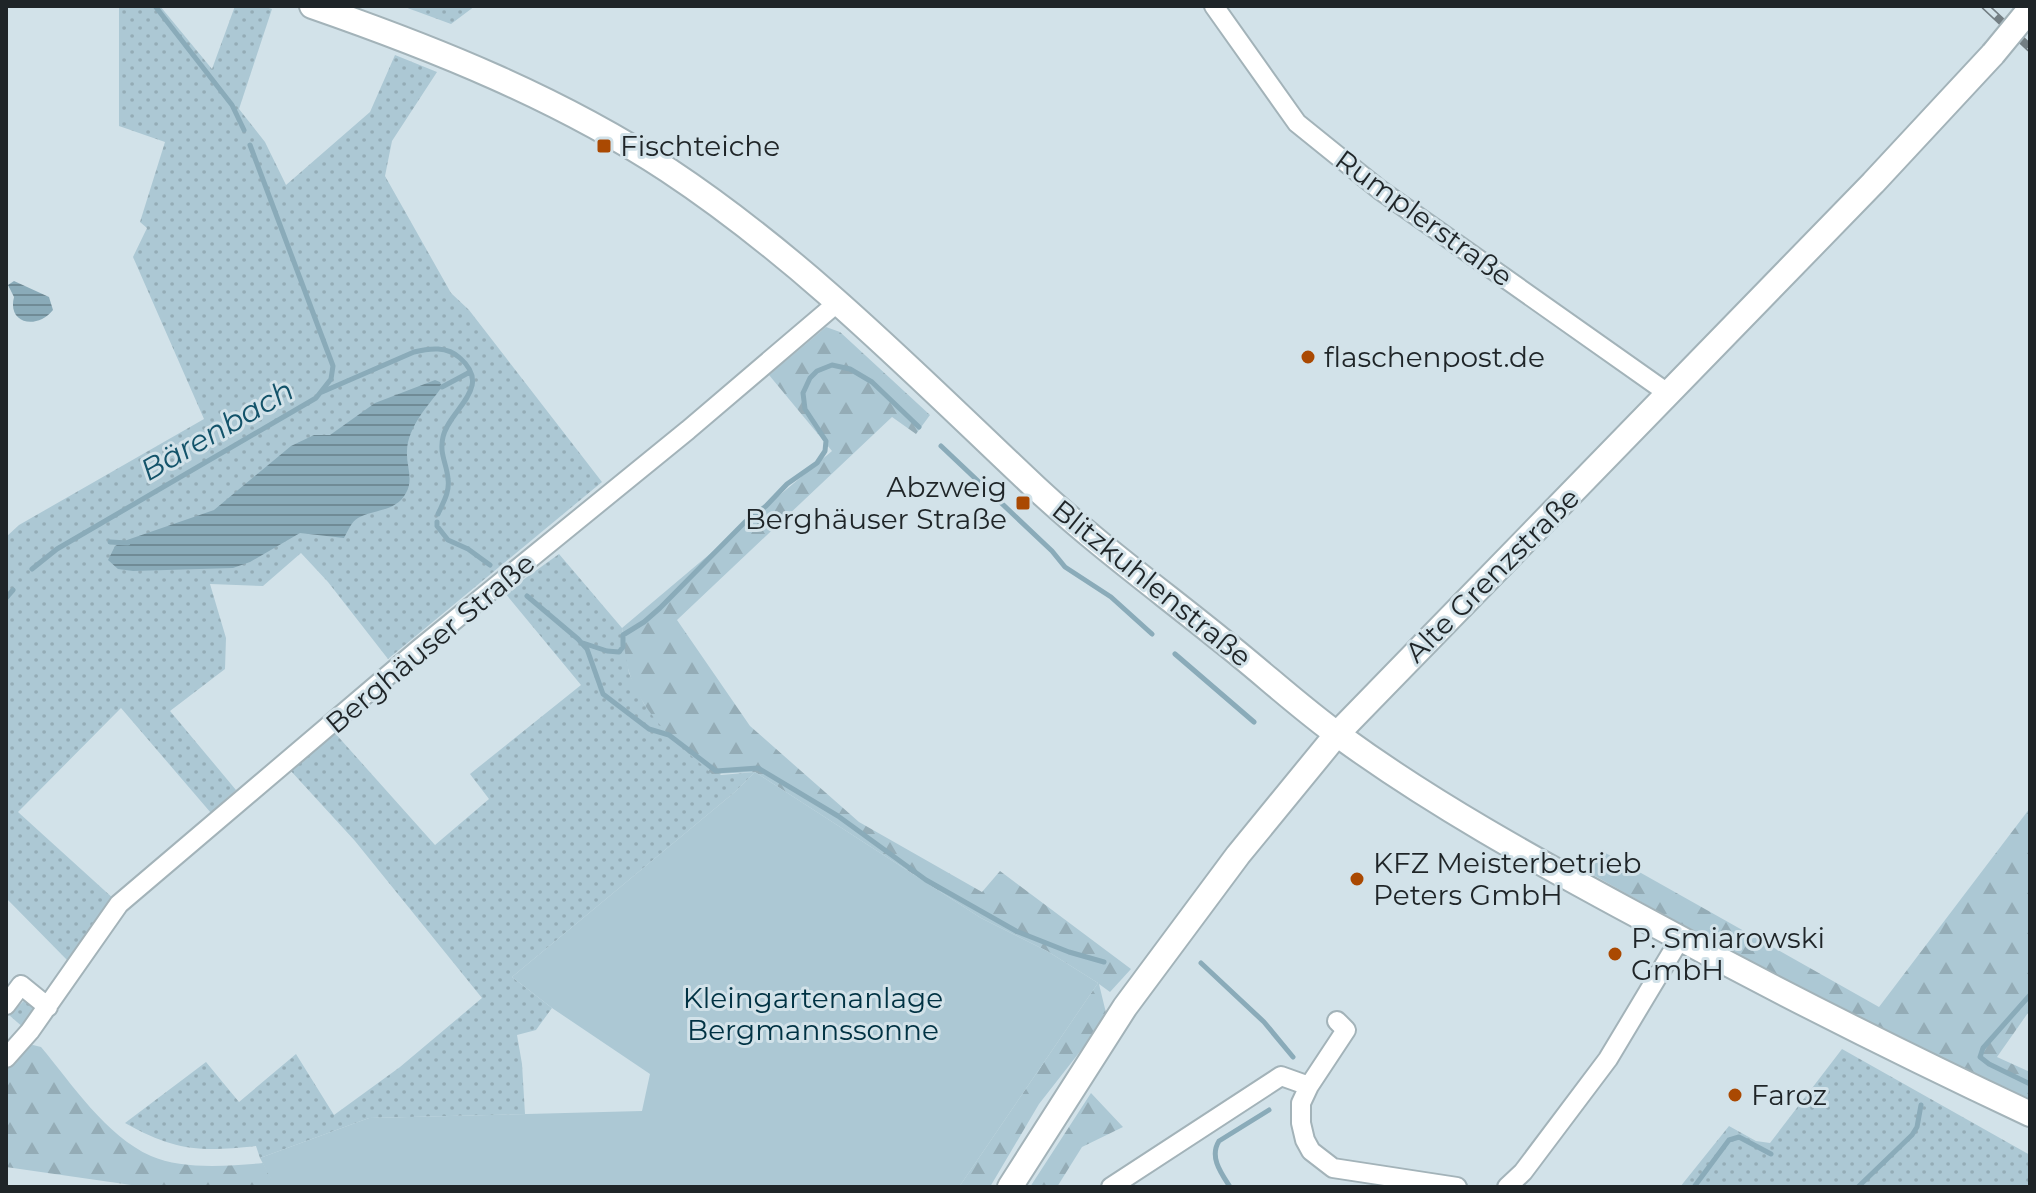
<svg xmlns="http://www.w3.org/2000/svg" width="2036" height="1193" viewBox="0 0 2036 1193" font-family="Montserrat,sans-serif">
	<defs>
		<pattern id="grass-dots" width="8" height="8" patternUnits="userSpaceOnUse" patternTransform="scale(2)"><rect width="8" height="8" fill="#acc8d4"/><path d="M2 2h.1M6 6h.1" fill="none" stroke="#94acb6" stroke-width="1.8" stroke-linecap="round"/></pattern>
		<pattern id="forest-firs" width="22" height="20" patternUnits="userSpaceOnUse" patternTransform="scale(2)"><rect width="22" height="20" fill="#acc8d4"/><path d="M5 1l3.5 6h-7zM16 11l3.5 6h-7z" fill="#94acb6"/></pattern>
		<pattern id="water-rules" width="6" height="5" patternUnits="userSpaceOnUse" patternTransform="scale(2)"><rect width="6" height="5" fill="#8aabb9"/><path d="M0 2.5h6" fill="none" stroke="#708b96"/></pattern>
	</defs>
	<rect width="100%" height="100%" fill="#d2e2e9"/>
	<path fill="url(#grass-dots)" d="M119 6H160L212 69 235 6H262L272 9 239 109 265 142 286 185 370 112 395 55 437 72 392 141 385 176 451 293 469 310 602 482 388 659 328 582 301 553 263 586 210 584 226 638 225 669 170 711 236 790 211 813 121 708 18 812 115 900 68 961 6 898V537L19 525 204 419 133 257 147 228 140 222 165 142 119 126Z
		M402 6H475L451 24Z
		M559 554 622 628 629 673 644 704 721 775 755 772 736 791 512 977 552 1008 536 1030 517 1035 522 1064 525 1114 369 1118 260 1158 256 1146C200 1152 175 1151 125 1123L206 1062 239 1102 296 1054 334 1115 400 1067 482 998 355 841 290 770 334 732 435 845 489 799 470 774 581 685 505 593Z
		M28 997 40 1009 25 1029 9 1015Z
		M1842 1049 2030 1155V1187H1680L1729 1126 1756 1141 1770 1143Z"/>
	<path fill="url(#forest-firs)" d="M826 327 840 332 930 415 916 434 892 417 677 620 750 726 859 822 982 892 1000 871 1131 969 1110 992 1099 984 1107 1017 1039 1104 990 1187H959L1098 983 1047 951 981 918 755 772 712 774C680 746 642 715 629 672 625 658 624 642 622 628L832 451 769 375Z
		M2030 808V1010L1997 1057 2030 1072V1103L1799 991 1588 872 1602 851 1879 1007Z
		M33 1045 41 1047C72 1084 106 1136 151 1156 182 1170 230 1166 263 1163L276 1187H145L6 1167V1070L26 1046Z
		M1091 1093 1123 1127 1082 1147 1057 1187H1030Z"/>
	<path fill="#acc8d4" d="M755 772 981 918 1047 951 1098 983 959 1187H275L260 1158 369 1118 642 1111 650 1074 552 1008 512 977 736 791Z"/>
	<path fill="url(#water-rules)" d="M14 281 49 297 53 310C37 330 7 324 14 297L8 285Z
		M435 380 440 382 442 387C428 406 408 426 407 451 406 466 414 479 406 493 396 512 374 509 358 518 351 522 348 531 344 538L300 533 250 562 233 568 133 571 118 569 108 560 115 546 127 540 214 510 291 446 314 435H330L375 403Z"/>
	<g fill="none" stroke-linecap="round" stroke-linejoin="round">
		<path stroke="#8aabb9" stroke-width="5" d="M155 6 232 105 244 130
			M442 387 470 372
			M322 392 414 352C430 348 447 346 460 358 494 388 449 409 443 437 439 454 447 464 448 479 450 492 443 503 438 514
			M941 446 1052 551 1065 567 1111 597 1152 634
			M437 522V526L448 540 468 549 490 565
			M110 542 128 543
			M32 569 57 549 316 398 331 379 333 366 250 145
			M527 596 578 639 587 649 603 694 649 729 669 735 716 771 758 768 838 816 926 880 1016 931 1069 952 1104 962
			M6 598 13 590
			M583 643 607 651 619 652 623 647V635L644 622 660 608 745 522 766 506 787 484 817 463 825 451 826 441 805 409 803 393 810 378 817 371 832 365 850 369 872 382 919 427
			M1175 654 1254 722
			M1201 963 1264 1022 1293 1057
			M2030 995 1983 1048 1980 1057 1989 1064 2030 1084
			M1230 1187C1221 1173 1209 1157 1219 1141L1269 1110
			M1694 1187 1729 1140 1739 1137 1771 1154
			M1858 1187 1912 1135 1917 1127 1921 1105"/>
		<defs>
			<path id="street" d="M1214 6 1297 123 1380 190 1669 394
				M6 1005 21 985 48 1007
				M1337 1021 1346 1030 1309 1086 1301 1103V1123L1305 1140 1311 1151 1333 1168 1457 1187
				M6 1058 30 1031 119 904 419 649 688 430 837 303
				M1111 1187 1281 1076 1309 1086
				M1507 1187 1523 1172 1608 1059 1680 939"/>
			<path id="secondary" d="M312 6C436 49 558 98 668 170 804 260 918 377 1036 488 1094 542 1158 589 1220 639 1261 671 1299 707 1341 737 1433 804 1533 859 1633 913 1763 984 1896 1051 2030 1114
				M1010 1187 1125 1007 1238 855 1337 734 1873 183 1993 54"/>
		</defs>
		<use href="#street" stroke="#a3b3b9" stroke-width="22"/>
		<use href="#secondary" stroke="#a3b3b9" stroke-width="28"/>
		<use href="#street" stroke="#fff" stroke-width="18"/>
		<use href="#secondary" stroke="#fff" stroke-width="24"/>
		<defs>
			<path id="rail" d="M1985 6 2030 48"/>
		</defs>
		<use href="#rail" stroke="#737e83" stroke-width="8"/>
		<use href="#rail" stroke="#d2e2e9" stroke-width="5" stroke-dasharray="15" stroke-linecap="butt"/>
		<defs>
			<path id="secondary-bridge" d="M1993 54 2030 9"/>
		</defs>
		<use href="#secondary-bridge" stroke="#a3b3b9" stroke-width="28" stroke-linecap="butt"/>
		<use href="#secondary-bridge" stroke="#fff" stroke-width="24"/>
	</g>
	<g fill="#aa4902" stroke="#d2e2e9" stroke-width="3">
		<rect x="596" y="138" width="16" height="16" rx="4"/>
		<circle cx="1308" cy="357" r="8"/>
		<rect x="1015" y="495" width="16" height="16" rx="4"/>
		<circle cx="1357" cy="879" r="8"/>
		<circle cx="1615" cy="954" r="8"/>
		<circle cx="1735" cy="1095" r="8"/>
	</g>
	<g text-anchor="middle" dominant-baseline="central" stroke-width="6" stroke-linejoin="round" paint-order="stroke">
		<g font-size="28" fill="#1f2528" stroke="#d2e2e9" text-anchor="start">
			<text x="620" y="146">Fischteiche</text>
			<text x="1324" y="357">flaschenpost.de</text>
			<text x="1007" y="487" text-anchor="end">Abzweig<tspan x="1007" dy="32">Berghäuser Straße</tspan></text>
			<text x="1373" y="863">KFZ Meisterbetrieb<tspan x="1373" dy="32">Peters GmbH</tspan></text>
			<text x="1631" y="938">P. Smiarowski<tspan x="1631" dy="32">GmbH</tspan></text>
			<text x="1751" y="1095">Faroz</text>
		</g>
		<g font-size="28" fill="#1f2528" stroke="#d2e2e9">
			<text transform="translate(1424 218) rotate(36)">Rumplerstraße</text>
			<text transform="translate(1492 575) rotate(-45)">Alte Grenzstraße</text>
			<text transform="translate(1152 583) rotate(39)">Blitzkuhlenstraße</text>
			<text transform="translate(430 643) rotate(-40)">Berghäuser Straße</text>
		</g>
		<g font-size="28" fill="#003243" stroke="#d2e2e9">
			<text x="813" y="998">Kleingartenanlage<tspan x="813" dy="32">Bergmannssonne</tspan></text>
		</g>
		<g font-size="30" font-style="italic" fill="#13536a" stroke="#d2e2e9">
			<text transform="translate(217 430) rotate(-30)">Bärenbach</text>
		</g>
	</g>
	<rect width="2036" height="1193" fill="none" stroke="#1f2528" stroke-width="16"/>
</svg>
